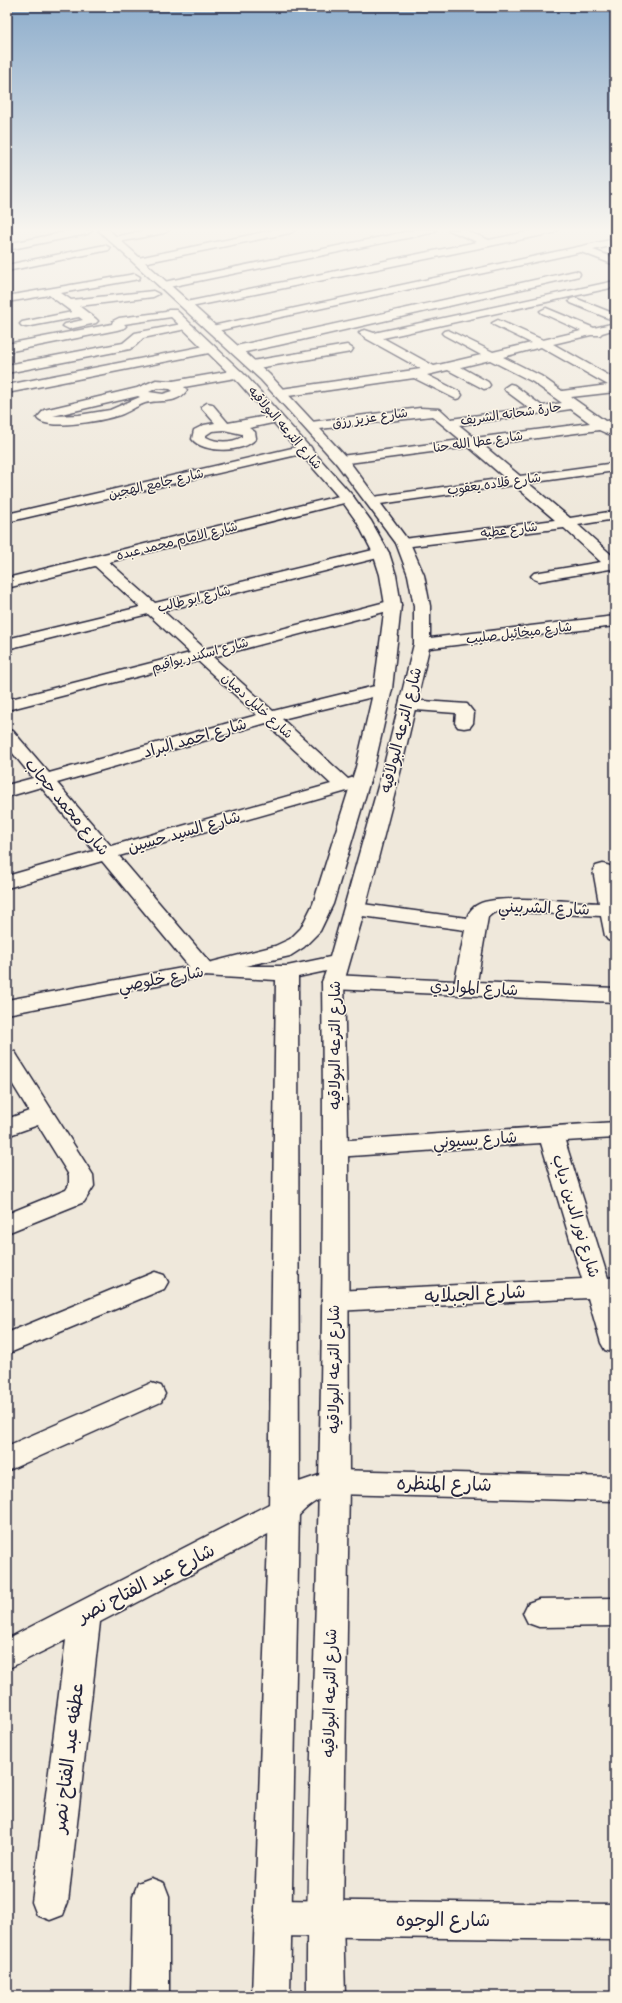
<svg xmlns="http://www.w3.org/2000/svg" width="622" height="2003" viewBox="0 0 622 2003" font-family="Caveat,'Playpen Sans Arabic',sans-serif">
	<rect width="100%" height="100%" fill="#efe8db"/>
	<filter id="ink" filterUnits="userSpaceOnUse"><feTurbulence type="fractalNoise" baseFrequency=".025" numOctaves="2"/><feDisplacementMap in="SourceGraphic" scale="8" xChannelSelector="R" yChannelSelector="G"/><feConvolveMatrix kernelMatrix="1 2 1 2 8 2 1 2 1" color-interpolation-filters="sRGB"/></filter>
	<g filter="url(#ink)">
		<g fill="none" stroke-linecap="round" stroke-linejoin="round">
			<defs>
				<path id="minor" d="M75 230 92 231 87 234 7 250V244Z
					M147 230H169L164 233 114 243 109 240 110 238Z
					M274 230H295L290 233 138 264 133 261 138 258Z
					M415 230H436L431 233 164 288 159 285 164 282Z
					M449 230H464L489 240 537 230H558L553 233 186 308 180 305 186 302 477 242Z
					M615 239V245L593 250 615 258V265L581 252 212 332 206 329 212 326Z
					M105 245 110 248 109 250 7 271V265Z
					M575 271 579 272 580 274 579 276 279 345 236 354 230 350 236 346Z
					M135 274 140 277 139 279 61 293 71 300 153 291 159 294 153 297 79 306 96 319 98 321 96 323 69 329 63 326 65 324 83 320 79 317 26 327 22 326 20 324 22 322 72 312 49 295 7 302V296Z
					M615 281V287L383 338 434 366 481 355 444 335 442 333 444 331 448 330 493 352 531 343 494 325 492 323 498 320 543 340 581 331 542 313 540 311 546 308 594 328 615 323V329L602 333 600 335H591L553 344 615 379V392L571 397 605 421 615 420V428H613L615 430 613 433 608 434 599 430 483 445 520 476 615 463V471L528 483 570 518 615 511V519L578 525 615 558V571L610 569 539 581 534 579 531 576 534 573 601 562 564 528 403 547 398 546 396 543 398 540 403 539 555 520 514 485 373 505 368 504 366 501 368 498 373 497 505 478 469 447 341 464 336 463 334 460 336 457 341 456 461 440 432 416 311 430 304 426 311 422 420 408 440 409 451 419 529 408 506 391 504 388 510 384 514 385 542 406 562 403 533 382 490 360 461 367 488 382 490 385 488 388 484 389 448 370 427 375 460 392 462 395 460 398 456 399 414 378 281 397 275 393 281 389 421 369 367 339 359 333 361 331 365 330 374 333ZM541 347 608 385 562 391 541 376 503 357ZM571 409 590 423 475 438 459 425Z
					M575 298 615 314V321L571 303 569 301 571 299Z
					M174 311 180 314 178 316 124 324 126 326 124 328 117 330 7 352V344L112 324 113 321 119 318Z
					M187 323 193 326 191 328 143 338 136 345 130 349 7 373V365L123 343 135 333Z
					M210 345 214 346 216 349 214 352 7 393V385Z
					M347 345 353 349 351 352 252 369 246 365 252 361Z
					M237 370 241 371 243 374 241 377 184 387 187 390C177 405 160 399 145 403 136 406 129 412 120 415 105 420 46 432 37 418L44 410 137 388 156 380 173 381ZM157 388 170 389 173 391 163 394 149 392ZM138 396 140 397 110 410 79 415 53 416Z
					M207 403 212 404 228 423 277 414 283 418 282 421 249 428 255 432 256 438C246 453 203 454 192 439L194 430 204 425 215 423 201 407ZM224 430 242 434V437C231 443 217 443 206 437V435L212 431Z
					M305 445 310 446 312 449 310 452 7 522V514Z
					M347 494 352 495 354 498 352 501 109 562 155 603 381 548 386 550 389 553 386 556 163 611 205 649 393 600 399 602 401 605 399 608 213 657 273 711 383 684 389 685 392 689 389 693 282 719 348 779 361 775 368 777 370 781 368 785 119 856 212 965 215 970 212 975 204 976 196 975 102 861 7 888V876L94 851 41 787 7 797V785L33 778 7 746V730L13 731 49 773 257 715 198 661 7 710V700L190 653 148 614 7 649V639L140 607 95 566 7 588V578ZM266 723 331 784 111 846 57 783Z
					M615 616V626L422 649 416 647 414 644 416 641 422 639Z
					M408 700 467 704 474 713 473 723 470 727 464 728 458 727 455 723 456 713 402 709 399 705 402 701Z
					M603 864 610 866C620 880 615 924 615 942L608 940 605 936 601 916 500 911 493 913 488 917 477 982 615 988V1002L333 989 325 987 322 982 325 977 333 975 455 981 465 930 355 915 348 913 345 909 348 905 355 903 467 918C468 912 474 906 479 904 497 894 574 902 599 903L593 870 596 866Z
					M7 1050 15 1052 18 1057 93 1175 94 1186 84 1202 7 1233V1214L66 1190 69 1185V1175L38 1125 7 1136V1119L29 1111 7 1075Z
					M615 1122V1138L565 1141 608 1278 615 1277V1353L605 1350 601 1343 588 1298 335 1311 326 1308 322 1301 326 1294 335 1291 582 1279 541 1143 336 1157 327 1155 324 1149 327 1143 336 1141Z
					M155 1272 164 1275 168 1282 164 1289 7 1354V1333Z
					M151 1383 161 1386 165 1394 161 1402 7 1471V1446Z
					M334 1470 615 1477V1501L334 1494C317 1498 306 1507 295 1520L100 1622 68 1902 63 1915 50 1920 37 1915 32 1902 66 1640 7 1669V1639L273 1502 296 1483Z
					M615 1598V1626L539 1627 528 1623 523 1613 528 1603 539 1599Z
					M151 1878 164 1883 169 1896V1996H131L133 1896 138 1883Z
					M272 1900 615 1904V1940L272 1936 259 1931 254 1918 259 1905Z"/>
				<path id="major" d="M98 230H109L269 374 346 457 410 543 424 575 430 606V644L401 769 365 909 344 982 348 1149 349 1482 343 1919 345 1996H307C306 1824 316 1653 319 1481 323 1315 324 1148 322 982L326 971 298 977 299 1511 290 1996H252L269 1511 276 980 204 976 7 1014V1000L204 964 275 946 290 939 301 928 313 904 356 767 374 689 385 605 380 575 373 553 357 522 342 501 239 383 168 314 166 312 168 310H176L247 377 352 495 371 521 389 553 396 575 401 605 392 689 374 767 333 904 320 931 304 947 290 956 245 966H287L330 957 383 769 414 644V606L408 575 396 543 336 463 261 380Z"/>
			</defs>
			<use href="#minor" stroke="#22223b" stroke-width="3"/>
			<use href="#major" stroke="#22223b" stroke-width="3"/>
			<use href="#minor" fill="#fcf5e5" fill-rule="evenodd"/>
			<use href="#major" fill="#fcf5e5" fill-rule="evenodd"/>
		</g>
	</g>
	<linearGradient id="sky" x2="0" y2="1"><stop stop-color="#8dadcc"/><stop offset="0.45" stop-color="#f8f5ef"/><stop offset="1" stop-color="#f8f5ef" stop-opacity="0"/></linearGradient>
	<rect width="622" height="511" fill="url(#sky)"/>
	<g text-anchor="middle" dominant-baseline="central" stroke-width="3" stroke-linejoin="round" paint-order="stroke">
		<g font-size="13" fill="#22223b" stroke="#fcf5e5">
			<text transform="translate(511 414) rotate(-8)">حارة شحاته الشريف</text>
			<text transform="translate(370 418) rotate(-8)">شارع عزيز رزق</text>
			<text transform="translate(285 428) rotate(49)">شارع الترعه البولاقيه</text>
			<text transform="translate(478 442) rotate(-8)">شارع عطا الله حنا</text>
			<text transform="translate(156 484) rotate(-13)">شارع جامع الهجين</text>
			<text transform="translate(494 484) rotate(-8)">شارع قلاده يعقوب</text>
			<text transform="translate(509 530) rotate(-7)">شارع عطيه</text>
			<text transform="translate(177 541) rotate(-14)">شارع الامام محمد عبده</text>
			<text transform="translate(194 599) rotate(-14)">شارع ابو طالب</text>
			<text transform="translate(519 633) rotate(-7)">شارع ميخائيل صليب</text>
			<text transform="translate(200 655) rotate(-15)">شارع اسكندر يواقيم</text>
			<text transform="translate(257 706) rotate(42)">شارع خليل دميان</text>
		</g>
		<g font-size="16" fill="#22223b" stroke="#fcf5e5">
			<text transform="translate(401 730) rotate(-76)">شارع الترعه البولاقيه</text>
			<text transform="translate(195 738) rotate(-16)">شارع احمد البراد</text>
			<text transform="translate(67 807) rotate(50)">شارع محمد حجاب</text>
			<text transform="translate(184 832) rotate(-16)">شارع السيد حسين</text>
			<text transform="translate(544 908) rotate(2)">شارع الشربيني</text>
			<text transform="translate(161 979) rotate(-10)">شارع خلوصي</text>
			<text transform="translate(474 988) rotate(3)">شارع المواردي</text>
			<text transform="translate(335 1045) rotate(-90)">شارع الترعه البولاقيه</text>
			<text transform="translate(475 1140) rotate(-4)">شارع بسيوني</text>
			<text transform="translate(576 1216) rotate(73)">شارع نور الدين دياب</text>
			<text transform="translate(334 1369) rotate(-90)">شارع الترعه البولاقيه</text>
			<text transform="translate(330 1693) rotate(-89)">شارع الترعه البولاقيه</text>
		</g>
		<g font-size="19" fill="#22223b" stroke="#fcf5e5">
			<text transform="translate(475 1294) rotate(-3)">شارع الجبلايه</text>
			<text transform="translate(444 1484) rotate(1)">شارع المنظره</text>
			<text transform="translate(146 1583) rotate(-27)">شارع عبد الفتاح نصر</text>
			<text transform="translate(68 1758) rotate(-83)">عطفه عبد الفتاح نصر</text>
			<text x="443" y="1920">شارع الوجوه</text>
		</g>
	</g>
	<rect width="622" height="2003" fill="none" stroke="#fcf5e5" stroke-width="24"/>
	<rect x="12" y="12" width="598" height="1979" fill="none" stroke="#22223b" stroke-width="1.5" filter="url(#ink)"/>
</svg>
